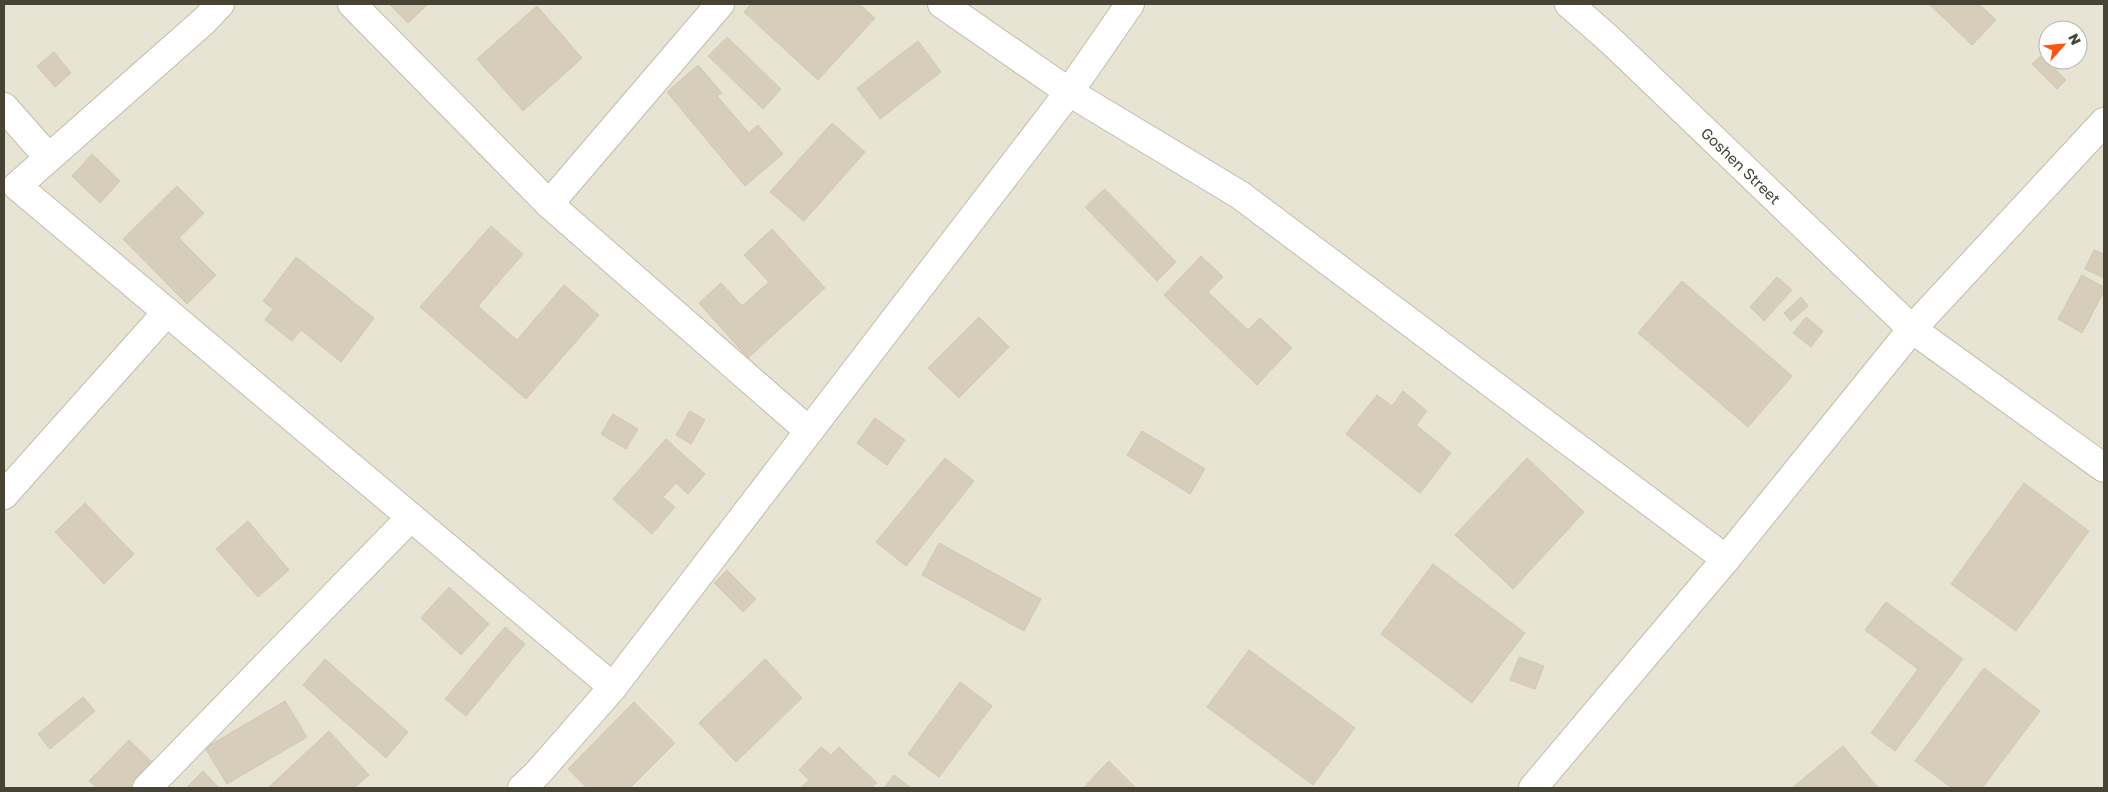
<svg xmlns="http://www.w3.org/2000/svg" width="2108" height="792" viewBox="0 0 2108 792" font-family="'Golos Text',sans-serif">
	<rect width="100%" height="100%" fill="#f3f1e5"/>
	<path fill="#e8e4d3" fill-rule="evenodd" d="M4 4H2104V788H4ZM2048 30H2078V60H2048Z"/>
	<path fill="#d6ceba" stroke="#d1c8ad" d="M389 4H428L408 23Z
		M751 4H859L875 18 818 80 744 12Z
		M1929 4H1979L1996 20 1972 45Z
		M537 6 582 58 523 111 477 59Z
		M727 37 781 89 763 109 708 56Z
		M918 41 941 72 880 119 857 88Z
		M54 52 71 73 55 87 37 66Z
		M2042 55 2066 80 2057 89 2032 64Z
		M698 65 722 93 717 96 749 133 758 125 783 154 745 186 667 92Z
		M832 123 865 152 804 221 770 192Z
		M92 154 120 181 100 203 72 176Z
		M177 186 204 213 179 238 216 275 187 304 123 239Z
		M1105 189 1176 262 1157 281 1085 207Z
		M491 226 523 254 478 306 517 340 564 285 599 315 526 399 420 307Z
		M772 229 825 288 748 358 699 303 721 283 742 306 769 282 744 255Z
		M2094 250 2104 254V278L2085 269Z
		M1201 256 1223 277 1208 292 1248 330 1260 318 1292 348 1257 385 1164 295Z
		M296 257 374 318 341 362 301 330 292 341 265 320 273 309 263 301Z
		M2082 275 2104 287V291L2082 333 2058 319Z
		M1777 277 1792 290 1764 321 1750 307Z
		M1682 281 1792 376 1748 427 1638 333Z
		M1801 297 1808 306 1791 321 1784 313Z
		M979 317 1009 347 959 398 928 368Z
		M1806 317 1823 331 1811 347 1793 333Z
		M1403 391 1427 411 1416 425 1451 453 1420 493 1346 434 1377 395 1392 406Z
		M690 411 705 420 691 444 676 435Z
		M613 414 638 429 626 449 601 434Z
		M875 418 905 440 887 465 857 443Z
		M1142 431 1205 469 1190 494 1127 455Z
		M666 439 705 474 688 494 676 483 663 497 675 507 652 534 613 499Z
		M945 458 974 481 906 566 876 542Z
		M1527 458 1584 512 1513 589 1455 535Z
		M2024 483 2089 531 2016 631 1951 584Z
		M85 503 134 554 104 584 55 532Z
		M248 521 289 570 258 597 216 549Z
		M939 543 1041 599 1024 631 922 575Z
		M1433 564 1525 633 1472 703 1381 634Z
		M727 570 756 599 743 612 714 583Z
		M449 587 489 624 461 655 421 618Z
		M1886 602 1963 659 1895 751 1871 733 1918 669 1865 630Z
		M505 627 525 644 466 716 445 699Z
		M1249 650 1355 728 1313 785 1207 707Z
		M1519 657 1544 666 1535 689 1510 680Z
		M325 659 408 732 386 758 303 685Z
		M765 659 802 698 736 762 699 723Z
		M1984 668 2040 711 1982 788H1952L1915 761Z
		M960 682 992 706 939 777 908 754Z
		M83 697 95 711 50 749 38 734Z
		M285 701 307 737 227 784 205 748Z
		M634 702 675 743 630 788H587L568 769Z
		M329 731 369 775 354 788H268Z
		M129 740 155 765 132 788H97L89 781Z
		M1843 746 1878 788H1792Z
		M821 747 831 755 839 747 877 783 872 788H800L809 780 799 770Z
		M1109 761 1136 788H1083Z
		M203 771 219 788H186Z
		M894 775 911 788H884Z"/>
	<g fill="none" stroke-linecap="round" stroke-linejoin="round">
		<defs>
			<g id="minor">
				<path d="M220 4 204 21 17 186 613 687 1069 92 1130 4"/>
				<path d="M352 4 549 204 809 431"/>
				<path d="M942 4 1069 92 1240 195 1726 559"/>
				<path id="s1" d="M1569 4 1610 40 1912 329 2104 468"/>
				<path d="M4 107 48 157"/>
				<path d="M549 204 720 4"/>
				<path d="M4 495 167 312"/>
				<path d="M147 788 411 517"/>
				<path d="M522 788 537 774 613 687"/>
			</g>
			<path id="tertiary" d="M1533 788 1726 559 1912 329 2104 122"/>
		</defs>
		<use href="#minor" stroke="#c2bdaa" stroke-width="30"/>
		<use href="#tertiary" stroke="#c2bdaa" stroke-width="30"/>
		<use href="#minor" stroke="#fff" stroke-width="28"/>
		<use href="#tertiary" stroke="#fff" stroke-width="28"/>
	</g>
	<g text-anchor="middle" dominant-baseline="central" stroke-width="5" stroke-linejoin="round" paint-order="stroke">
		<g font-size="15" fill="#464234" stroke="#fff">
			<text stroke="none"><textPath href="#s1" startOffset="236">Goshen Street</textPath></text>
		</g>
	</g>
	<rect width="2108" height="792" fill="none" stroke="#464234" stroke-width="10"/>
	<g transform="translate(2063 45) rotate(63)"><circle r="24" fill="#ffffff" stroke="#b5b3ae"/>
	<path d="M0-4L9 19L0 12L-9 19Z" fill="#ff5510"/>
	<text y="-8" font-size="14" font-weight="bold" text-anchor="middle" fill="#464234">N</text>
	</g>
</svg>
